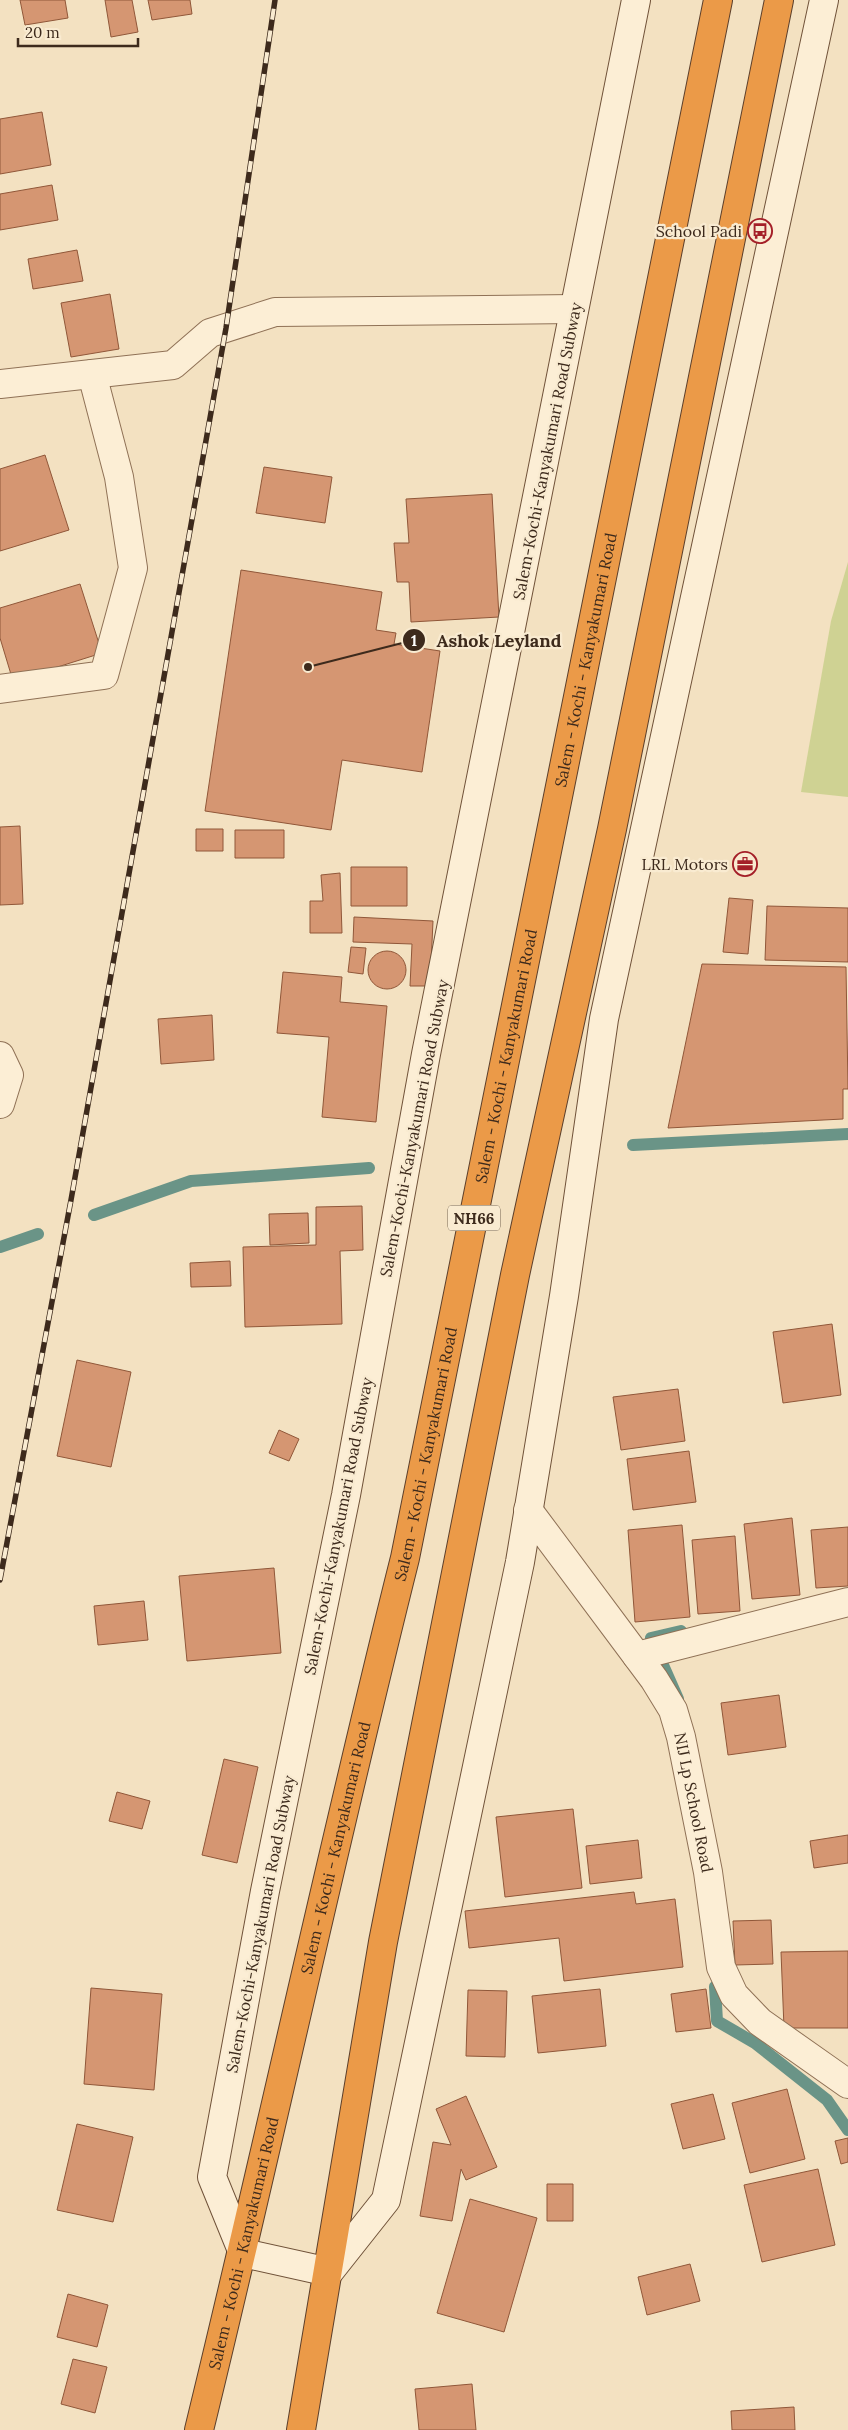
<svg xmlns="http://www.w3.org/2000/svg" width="848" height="2430" viewBox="0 0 848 2430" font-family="Lora,serif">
	<rect width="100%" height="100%" fill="#f3e1c1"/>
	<path fill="#cfd293" d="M848 562V797L801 792 831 621Z"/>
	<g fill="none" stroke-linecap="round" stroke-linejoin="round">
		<path stroke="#6a9487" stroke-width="12" d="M633 1145 848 1134
			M94 1215 191 1181 369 1168
			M0 1247 38 1234
			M678 1699 651 1638 681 1631
			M730 1982 715 1987 717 2021 755 2043 827 2100 848 2130"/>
	</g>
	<path fill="#d59672" stroke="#905739" d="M20 0H65L68 18 25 25Z
		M105 0H132L138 32 111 37Z
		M148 0H190L192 14 152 20Z
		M42 112 51 165 0 174V119Z
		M52 185 58 220 0 230V194Z
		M77 250 83 281 33 289 28 259Z
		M110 294 119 349 71 357 61 303Z
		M45 455 69 530 0 551V469Z
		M264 467 332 477 325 523 256 513Z
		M492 494 499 617 411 622 409 582H397L394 543H409L406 499Z
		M241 570 382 592 376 630 396 633 394 644 440 651 422 772 342 760 331 830 205 811Z
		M80 584 102 653 13 681 0 638V608Z
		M20 826 23 904 0 905V827Z
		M196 829H223V851H196Z
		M235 830H284V858H235Z
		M351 867H407V906H351Z
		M340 873 342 933H310V901H323L321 875Z
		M729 898 753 900 748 954 723 952Z
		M767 906 848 908V962L765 960Z
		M354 917 433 921 430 986H410L412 944 353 942Z
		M351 947 366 948 363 974 348 972Z
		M368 970a19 19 0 1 1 38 0a19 19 0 1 1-38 0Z
		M702 964 846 967 848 1089H843V1119L668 1128Z
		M283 972 342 977 340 1002 387 1006 376 1122 322 1117 329 1037 277 1033Z
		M212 1015 214 1060 161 1064 158 1019Z
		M362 1206 363 1250 340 1251 342 1324 245 1327 243 1247 316 1245V1207Z
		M308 1213 309 1243 270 1245 269 1214Z
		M230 1261 231 1286 191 1287 190 1263Z
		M832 1324 841 1395 783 1403 773 1332Z
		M77 1360 131 1372 111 1467 57 1456Z
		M678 1389 685 1441 621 1450 613 1397Z
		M279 1430 299 1439 289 1461 269 1453Z
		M689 1451 696 1502 633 1510 627 1459Z
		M792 1518 800 1595 752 1599 744 1524Z
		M682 1525 690 1617 635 1622 628 1530Z
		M848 1527V1586L816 1588 811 1530Z
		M735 1536 740 1611 698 1614 692 1540Z
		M274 1568 281 1653 187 1661 179 1576Z
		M144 1601 148 1640 98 1645 94 1606Z
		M779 1695 786 1747 728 1755 721 1703Z
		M224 1759 258 1767 237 1863 202 1855Z
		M117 1792 150 1801 142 1829 109 1821Z
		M573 1809 582 1888 505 1897 496 1817Z
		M848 1835V1863L814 1868 810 1841Z
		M638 1840 642 1878 590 1884 586 1846Z
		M634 1892 636 1904 675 1899 683 1967 564 1981 559 1938 469 1948 465 1911Z
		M771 1920 773 1964 735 1965 733 1921Z
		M848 1951V2028H784L781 1952Z
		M91 1988 162 1994 154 2090 84 2084Z
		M600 1989 606 2046 538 2053 532 1996Z
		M706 1989 711 2028 676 2032 671 1994Z
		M468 1990 507 1991 505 2057 466 2056Z
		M787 2089 805 2159 750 2173 732 2103Z
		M713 2094 725 2139 683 2149 671 2104Z
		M466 2096 497 2167 466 2180 461 2169 452 2221 420 2216 433 2142 451 2145 436 2109Z
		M77 2124 133 2137 113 2222 57 2210Z
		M848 2138V2162L841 2164 835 2141Z
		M818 2169 835 2245 762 2262 744 2185Z
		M547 2184H573V2221H547Z
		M470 2199 537 2218 504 2332 437 2313Z
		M690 2264 700 2301 647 2315 638 2277Z
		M68 2294 108 2305 97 2347 57 2337Z
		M73 2359 107 2367 95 2413 61 2404Z
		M472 2384 476 2430H419L415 2389Z
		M794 2407 795 2430H732L731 2411Z"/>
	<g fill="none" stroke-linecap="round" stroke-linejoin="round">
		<defs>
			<g id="street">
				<path d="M0 384 173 365 210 333 275 312 574 309"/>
				<path d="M0 689 104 675 133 568 119 477 92 374"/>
				<path d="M0 1056 9 1075 0 1104"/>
				<path id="s1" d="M528 1510 654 1679 673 1710 681 1737 708 1872 721 1967 734 1995 760 2022 848 2084"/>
				<path d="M637 1656 848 1602"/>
			</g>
			<path id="secondary" d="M636 0 426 1054 346 1495 265 1891 212 2177 243 2253 329 2272 386 2200 520 1562 564 1296 604 1019 824 0"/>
			<g id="highway">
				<path id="s2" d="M199 2430C270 2140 332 1848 405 1558L718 0"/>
				<path d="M301 2430 383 1942 515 1275 612 829 779 0"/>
			</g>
		</defs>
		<use href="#street" stroke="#8f7156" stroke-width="30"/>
		<use href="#secondary" stroke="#705239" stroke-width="30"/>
		<use href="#highway" stroke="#5c3f2b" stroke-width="30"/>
		<use href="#street" stroke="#fceed5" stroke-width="28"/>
		<use href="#secondary" stroke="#fceed5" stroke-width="28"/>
		<use href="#highway" stroke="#eb9a48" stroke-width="28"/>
		<defs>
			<path id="rail" d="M0 1580 71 1200 226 328 275 0"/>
		</defs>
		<use href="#rail" stroke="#3d2a1c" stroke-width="5.5"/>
		<use href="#rail" stroke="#f9ebd1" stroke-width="4" stroke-dasharray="11" stroke-linecap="butt"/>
	</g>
	<defs>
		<symbol id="bus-ring" viewBox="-11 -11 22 22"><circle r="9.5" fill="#f9ebd1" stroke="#a41f28" stroke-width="1.5"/><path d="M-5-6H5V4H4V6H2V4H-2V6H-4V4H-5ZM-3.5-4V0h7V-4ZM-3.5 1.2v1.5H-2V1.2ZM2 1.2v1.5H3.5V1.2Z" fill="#a41f28"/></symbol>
		<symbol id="office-ring" viewBox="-11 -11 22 22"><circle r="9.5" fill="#f9ebd1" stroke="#a41f28" stroke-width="1.5"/><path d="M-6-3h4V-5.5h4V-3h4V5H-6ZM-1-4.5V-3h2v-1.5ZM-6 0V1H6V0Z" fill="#a41f28"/></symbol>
	</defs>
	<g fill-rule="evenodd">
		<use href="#bus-ring" x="746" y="217" width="28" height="28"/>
		<use href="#office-ring" x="731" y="850" width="28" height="28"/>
	</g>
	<g text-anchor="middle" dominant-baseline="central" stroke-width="4.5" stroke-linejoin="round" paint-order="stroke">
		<rect fill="#f9ebd1" stroke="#756452" stroke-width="1" x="448" y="1205.5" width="52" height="25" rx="4"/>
		<g font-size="15" font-weight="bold" fill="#3d2a1c">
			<text x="474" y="1218">NH66</text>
		</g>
		<g font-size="16" fill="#3d2a1c" stroke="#f9ebd1" text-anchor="end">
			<text x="742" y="231">School Padi</text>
			<text x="728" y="864">LRL Motors</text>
		</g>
		<g font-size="16" fill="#3d2a1c" stroke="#f9ebd1">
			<text transform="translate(547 451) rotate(-79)">Salem-Kochi-Kanyakumari Road Subway</text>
			<text stroke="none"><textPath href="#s2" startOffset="1812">Salem - Kochi - Kanyakumari Road</textPath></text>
			<text stroke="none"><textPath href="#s2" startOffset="1408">Salem - Kochi - Kanyakumari Road</textPath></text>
			<text transform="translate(414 1128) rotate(-79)">Salem-Kochi-Kanyakumari Road Subway</text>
			<text stroke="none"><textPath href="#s2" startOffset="1002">Salem - Kochi - Kanyakumari Road</textPath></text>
			<text transform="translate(338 1526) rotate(-79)">Salem-Kochi-Kanyakumari Road Subway</text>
			<text stroke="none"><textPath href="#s1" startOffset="342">NIJ Lp School Road</textPath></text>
			<text stroke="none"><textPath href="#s2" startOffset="598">Salem - Kochi - Kanyakumari Road</textPath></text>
			<text transform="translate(260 1924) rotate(-79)">Salem-Kochi-Kanyakumari Road Subway</text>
			<text stroke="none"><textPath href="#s2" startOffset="192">Salem - Kochi - Kanyakumari Road</textPath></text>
		</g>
	</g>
	<path fill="none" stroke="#3d2a1c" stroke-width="2" d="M308 667L414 640"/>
	<g fill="#3d2a1c" stroke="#f9ebd1" stroke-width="2">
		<circle cx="308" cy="667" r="5"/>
		<circle cx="414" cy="640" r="12"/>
	</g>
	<g font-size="15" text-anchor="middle" font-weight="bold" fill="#fff">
		<text x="414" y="646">1</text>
	</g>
	<g font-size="18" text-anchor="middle" font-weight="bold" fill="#3d2a1c" stroke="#f9ebd1" stroke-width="4.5" stroke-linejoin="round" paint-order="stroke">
		<text x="499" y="647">Ashok Leyland</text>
	</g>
	<path d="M18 38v8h120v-8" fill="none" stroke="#3d2a1c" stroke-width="2.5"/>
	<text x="25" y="38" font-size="15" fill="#3d2a1c" stroke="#f9ebd1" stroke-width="4" paint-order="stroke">20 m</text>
</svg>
